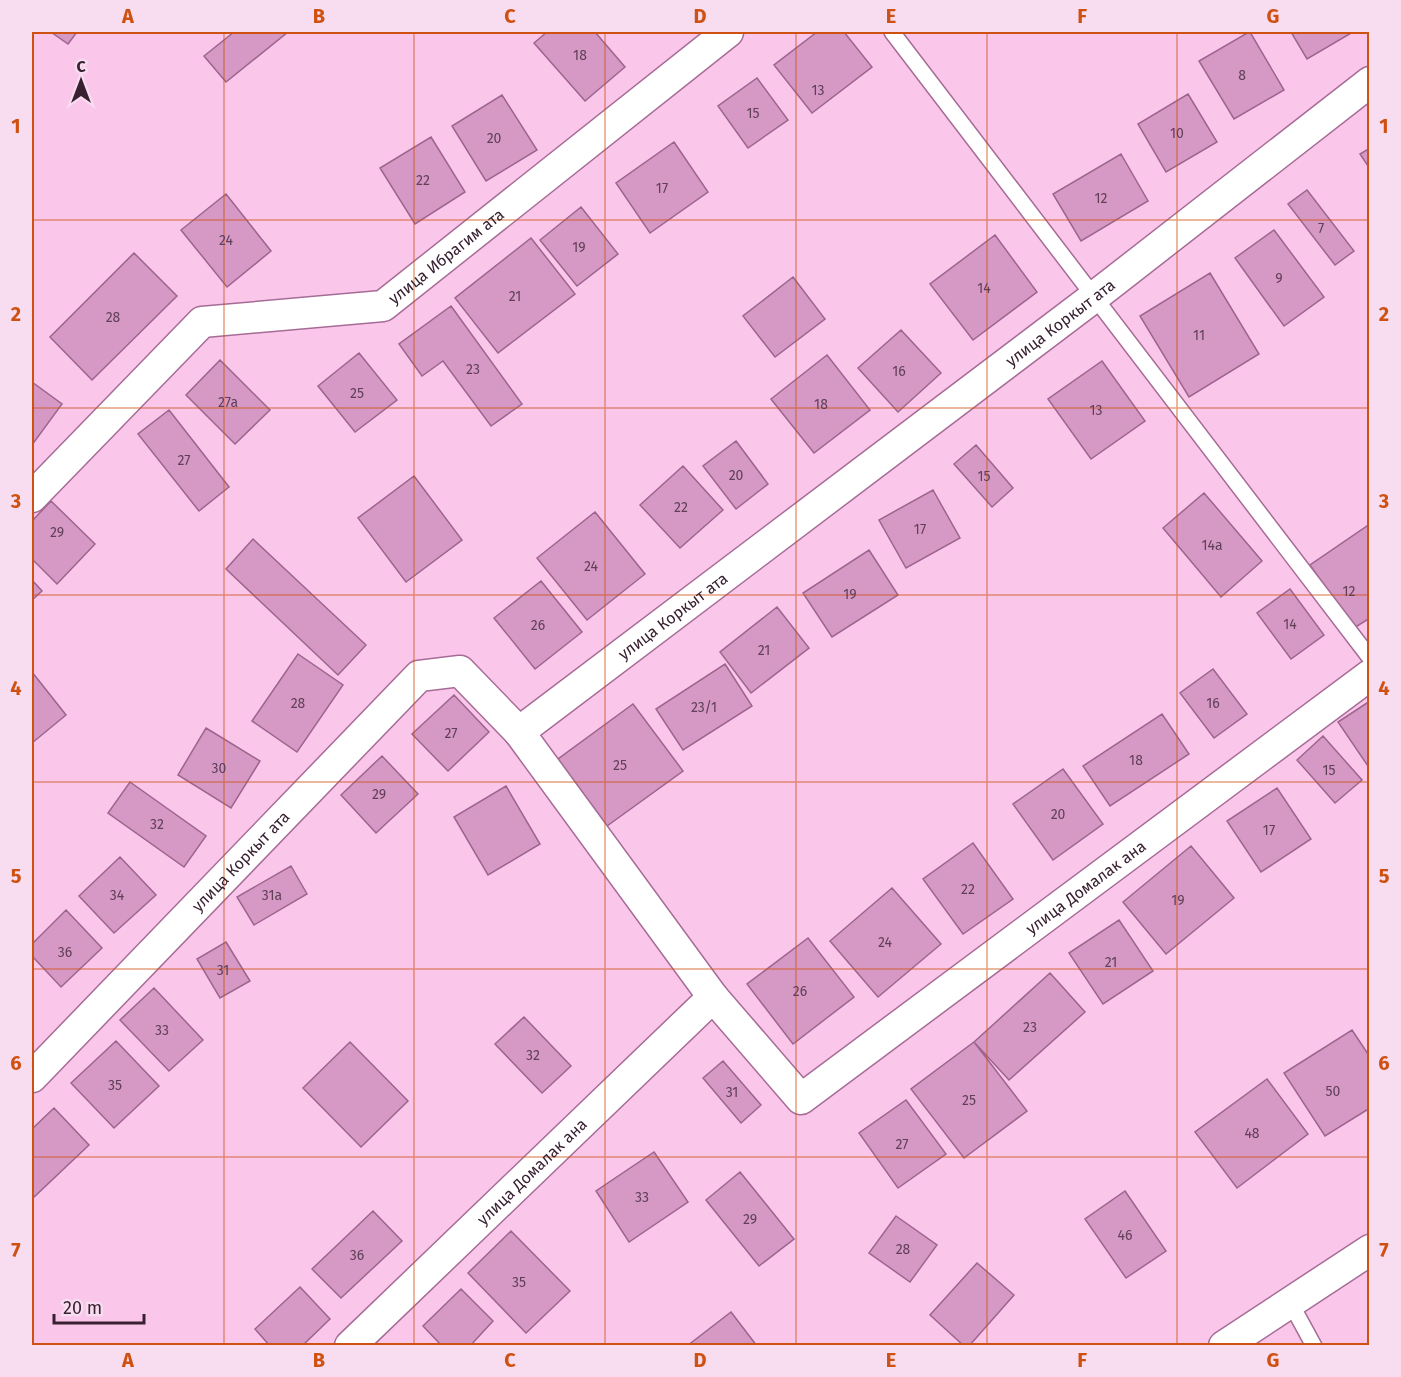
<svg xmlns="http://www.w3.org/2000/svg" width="1401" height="1377" viewBox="0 0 1401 1377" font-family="'Fira Sans',sans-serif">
	<rect width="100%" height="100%" fill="#fac7eb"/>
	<path fill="#d699c6" stroke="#9d648e" stroke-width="1.5" d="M51 32H77L68 44Z
		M234 32H288L226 82 204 56Z
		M547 32H595L625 67 585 101 534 43Z
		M817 32H844L872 67 812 113 774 65Z
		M1249 32H1250L1284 90 1234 119 1199 61Z
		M1291 32H1353L1307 59Z
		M757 78 788 120 748 148 718 106Z
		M1188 94 1217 142 1166 172 1138 124Z
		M502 95 537 150 486 181 452 126Z
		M431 137 465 192 415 224 380 168Z
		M674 142 708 192 650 233 616 183Z
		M1370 148V169L1360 154Z
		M1121 154 1148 201 1081 241 1053 194Z
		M1307 190 1354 251 1335 265 1288 204Z
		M226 194 271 251 227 287 181 230Z
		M581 207 618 254 577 286 540 240Z
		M1274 230 1324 297 1284 326 1235 258Z
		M995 235 1037 292 973 340 930 284Z
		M531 238 575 294 498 353 455 298Z
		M134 253 177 296 92 380 50 337Z
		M1210 273 1259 354 1189 397 1140 316Z
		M793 277 825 319 775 357 743 316Z
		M451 306 522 404 491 426 443 361 422 376 399 344Z
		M901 330 941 373 898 412 858 368Z
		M359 353 397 400 355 432 318 386Z
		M827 355 870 410 814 453 771 399Z
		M220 360 270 410 235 444 186 395Z
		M1102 361 1145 421 1091 459 1048 399Z
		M32 382 62 404 32 445Z
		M169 410 229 487 199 511 138 434Z
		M736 441 768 484 736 509 703 466Z
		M976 445 1013 488 992 507 954 464Z
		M683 466 723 510 680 548 640 505Z
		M414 476 462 540 406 582 358 518Z
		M933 490 960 538 906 568 879 520Z
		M1204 493 1262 561 1221 597 1163 528Z
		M51 501 95 544 57 584 32 559V521Z
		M595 512 645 574 587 620 537 558Z
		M1370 524V618L1354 628 1310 565Z
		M253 539 366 645 338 675 226 569Z
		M869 550 898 595 832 637 803 593Z
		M32 580 42 591 32 600Z
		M541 581 582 632 535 669 494 618Z
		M1290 589 1324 635 1291 659 1257 613Z
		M777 607 809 648 751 693 720 652Z
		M298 654 343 685 297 752 252 721Z
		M725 664 752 706 683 750 656 709Z
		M1213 669 1247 714 1214 738 1180 693Z
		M32 672 66 715 32 743Z
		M454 695 489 732 448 771 412 734Z
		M1370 701V769L1338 722Z
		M633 704 683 771 607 826 558 759Z
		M1162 714 1189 754 1110 806 1083 766Z
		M206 728 260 761 231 808 178 775Z
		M1323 736 1362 780 1335 803 1297 760Z
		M382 756 418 794 376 833 341 795Z
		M1063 769 1103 824 1053 860 1013 804Z
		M130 782 206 836 184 867 108 813Z
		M506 786 540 844 488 875 454 817Z
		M1277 788 1311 839 1261 872 1227 821Z
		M973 843 1013 899 963 934 923 879Z
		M1191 846 1234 898 1166 954 1123 902Z
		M120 857 156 895 114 933 79 896Z
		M291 866 307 894 254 925 237 897Z
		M892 888 941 944 878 997 830 941Z
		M66 910 102 948 61 987 32 956V944Z
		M1119 920 1153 971 1103 1004 1069 953Z
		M808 938 854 997 793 1044 747 984Z
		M226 942 250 981 220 998 197 959Z
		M1050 973 1085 1012 1009 1080 974 1042Z
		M154 988 203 1040 169 1071 120 1020Z
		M524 1017 571 1066 542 1093 495 1044Z
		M1352 1030 1370 1057V1108L1325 1136 1284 1073Z
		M116 1041 159 1086 114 1128 71 1083Z
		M350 1042 408 1101 361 1147 303 1088Z
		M974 1042 1027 1111 964 1158 911 1089Z
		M723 1061 761 1105 741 1123 703 1078Z
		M1267 1079 1308 1134 1237 1188 1195 1132Z
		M906 1100 946 1154 898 1188 859 1133Z
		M54 1108 89 1145 34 1197 32 1194V1129Z
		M654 1152 688 1202 629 1242 596 1191Z
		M740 1172 794 1239 759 1266 706 1200Z
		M1125 1191 1166 1251 1126 1278 1085 1219Z
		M373 1211 402 1241 341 1298 312 1269Z
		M896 1216 937 1245 910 1282 869 1253Z
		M511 1231 570 1291 526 1333 468 1273Z
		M977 1263 1014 1295 969 1346H964L930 1315Z
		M300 1287 330 1319 302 1346H270L255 1329Z
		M461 1289 493 1321 470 1346H442L423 1326Z
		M731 1312 757 1346H687Z"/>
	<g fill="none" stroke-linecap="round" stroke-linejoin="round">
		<defs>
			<path id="lane" d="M892 32 1370 658
				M1290 1302 1314 1346"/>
			<g id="street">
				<path id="s1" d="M32 497 202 322 383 306 728 32"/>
				<path id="s2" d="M519 732 713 997 801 1099 1370 675"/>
				<path id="s3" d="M32 1077 419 676 460 671 519 732 1094 297 1370 82"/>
				<path id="s4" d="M350 1346 713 997"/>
				<path d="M1224 1346 1370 1250"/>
			</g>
		</defs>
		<use href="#lane" stroke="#a66c96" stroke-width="18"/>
		<use href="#street" stroke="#a66c96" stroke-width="33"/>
		<use href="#lane" stroke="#fff" stroke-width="15"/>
		<use href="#street" stroke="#fff" stroke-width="30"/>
	</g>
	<path fill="none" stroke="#ce5112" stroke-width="1.5" stroke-opacity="0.55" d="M224 32V1346M414 32V1346M605 32V1346M796 32V1346M987 32V1346M1177 32V1346M32 220H1370M32 408H1370M32 595H1370M32 782H1370M32 969H1370M32 1157H1370"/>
	<g text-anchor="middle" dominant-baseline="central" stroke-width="6" stroke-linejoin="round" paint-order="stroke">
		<g font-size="14" fill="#603f57">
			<text x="580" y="55">18</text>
			<text x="1242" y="75">8</text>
			<text x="818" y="90">13</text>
			<text x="753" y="113">15</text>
			<text x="1177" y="133">10</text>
			<text x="494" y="138">20</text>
			<text x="423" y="180">22</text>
			<text x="662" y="188">17</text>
			<text x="1101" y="198">12</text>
			<text x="1321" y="228">7</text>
			<text x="226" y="240">24</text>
			<text x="579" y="247">19</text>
			<text x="1279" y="278">9</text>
			<text x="984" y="288">14</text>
			<text x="515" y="296">21</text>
			<text x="113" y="317">28</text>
			<text x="1199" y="335">11</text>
			<text x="473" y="369">23</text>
			<text x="899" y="371">16</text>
			<text x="357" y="393">25</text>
			<text x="228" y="402">27а</text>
			<text x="821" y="404">18</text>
			<text x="1096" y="410">13</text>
			<text x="184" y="460">27</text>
			<text x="736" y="475">20</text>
			<text x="984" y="476">15</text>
			<text x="681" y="507">22</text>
			<text x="920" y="529">17</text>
			<text x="57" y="532">29</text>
			<text x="1212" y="545">14а</text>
			<text x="591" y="566">24</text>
			<text x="1349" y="591">12</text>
			<text x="850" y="594">19</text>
			<text x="1290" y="624">14</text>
			<text x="538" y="625">26</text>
			<text x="764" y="650">21</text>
			<text x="298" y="703">28</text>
			<text x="1213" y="703">16</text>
			<text x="704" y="707">23/1</text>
			<text x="451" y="733">27</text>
			<text x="1136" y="760">18</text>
			<text x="620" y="765">25</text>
			<text x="219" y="768">30</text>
			<text x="1329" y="770">15</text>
			<text x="379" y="794">29</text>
			<text x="1058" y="814">20</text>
			<text x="157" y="824">32</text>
			<text x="1269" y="830">17</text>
			<text x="968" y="889">22</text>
			<text x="117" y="895">34</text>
			<text x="272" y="895">31а</text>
			<text x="1178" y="900">19</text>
			<text x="885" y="942">24</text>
			<text x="65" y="952">36</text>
			<text x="1111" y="962">21</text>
			<text x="223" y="970">31</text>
			<text x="800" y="991">26</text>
			<text x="1030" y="1027">23</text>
			<text x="162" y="1030">33</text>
			<text x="533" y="1055">32</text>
			<text x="115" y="1085">35</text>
			<text x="1333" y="1091">50</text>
			<text x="732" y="1092">31</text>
			<text x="969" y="1100">25</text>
			<text x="1252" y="1133">48</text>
			<text x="902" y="1144">27</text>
			<text x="642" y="1197">33</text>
			<text x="750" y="1219">29</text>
			<text x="1125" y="1235">46</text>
			<text x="903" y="1249">28</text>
			<text x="357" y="1255">36</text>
			<text x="519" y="1282">35</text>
		</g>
		<g font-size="16" fill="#392132" stroke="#f8ddf0">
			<text stroke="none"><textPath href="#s1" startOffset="506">улица Ибрагим ата</textPath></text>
			<text stroke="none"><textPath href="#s3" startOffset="1362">улица Коркыт ата</textPath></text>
			<text stroke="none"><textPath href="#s3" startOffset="876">улица Коркыт ата</textPath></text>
			<text stroke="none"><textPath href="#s3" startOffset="300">улица Коркыт ата</textPath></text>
			<text stroke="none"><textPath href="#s2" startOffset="818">улица Домалак ана</textPath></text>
			<text stroke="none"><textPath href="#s4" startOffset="252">улица Домалак ана</textPath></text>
		</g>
	</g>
	<rect width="1401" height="1377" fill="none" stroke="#f8ddf0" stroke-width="66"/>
	<g transform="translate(81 81)" stroke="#f8ddf0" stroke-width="4.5" paint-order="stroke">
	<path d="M0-4.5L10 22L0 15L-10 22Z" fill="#392132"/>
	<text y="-9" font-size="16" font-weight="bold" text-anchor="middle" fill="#392132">С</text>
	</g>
	<path d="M54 1314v9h90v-9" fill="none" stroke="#392132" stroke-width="3"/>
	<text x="63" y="1314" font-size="18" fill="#392132" stroke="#f8ddf0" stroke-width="4.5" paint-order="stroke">20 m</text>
	<rect x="33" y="33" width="1335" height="1311" fill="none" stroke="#ce5112" stroke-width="2"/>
	<g font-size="20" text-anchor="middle" font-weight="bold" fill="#ce5112">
		<text x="128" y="23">A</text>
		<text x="319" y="23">B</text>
		<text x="510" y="23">C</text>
		<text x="700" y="23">D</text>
		<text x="891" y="23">E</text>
		<text x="1082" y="23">F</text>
		<text x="1273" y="23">G</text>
		<text x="16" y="133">1</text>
		<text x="1384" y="133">1</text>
		<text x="16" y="321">2</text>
		<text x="1384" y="321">2</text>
		<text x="16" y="508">3</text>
		<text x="1384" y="508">3</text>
		<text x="16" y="695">4</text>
		<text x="1384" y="695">4</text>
		<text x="16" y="883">5</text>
		<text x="1384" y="883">5</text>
		<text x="16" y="1070">6</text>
		<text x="1384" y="1070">6</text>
		<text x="16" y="1257">7</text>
		<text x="1384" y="1257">7</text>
		<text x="128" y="1367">A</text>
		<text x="319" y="1367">B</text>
		<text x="510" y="1367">C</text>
		<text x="700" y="1367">D</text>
		<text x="891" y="1367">E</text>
		<text x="1082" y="1367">F</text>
		<text x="1273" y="1367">G</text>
	</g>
</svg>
